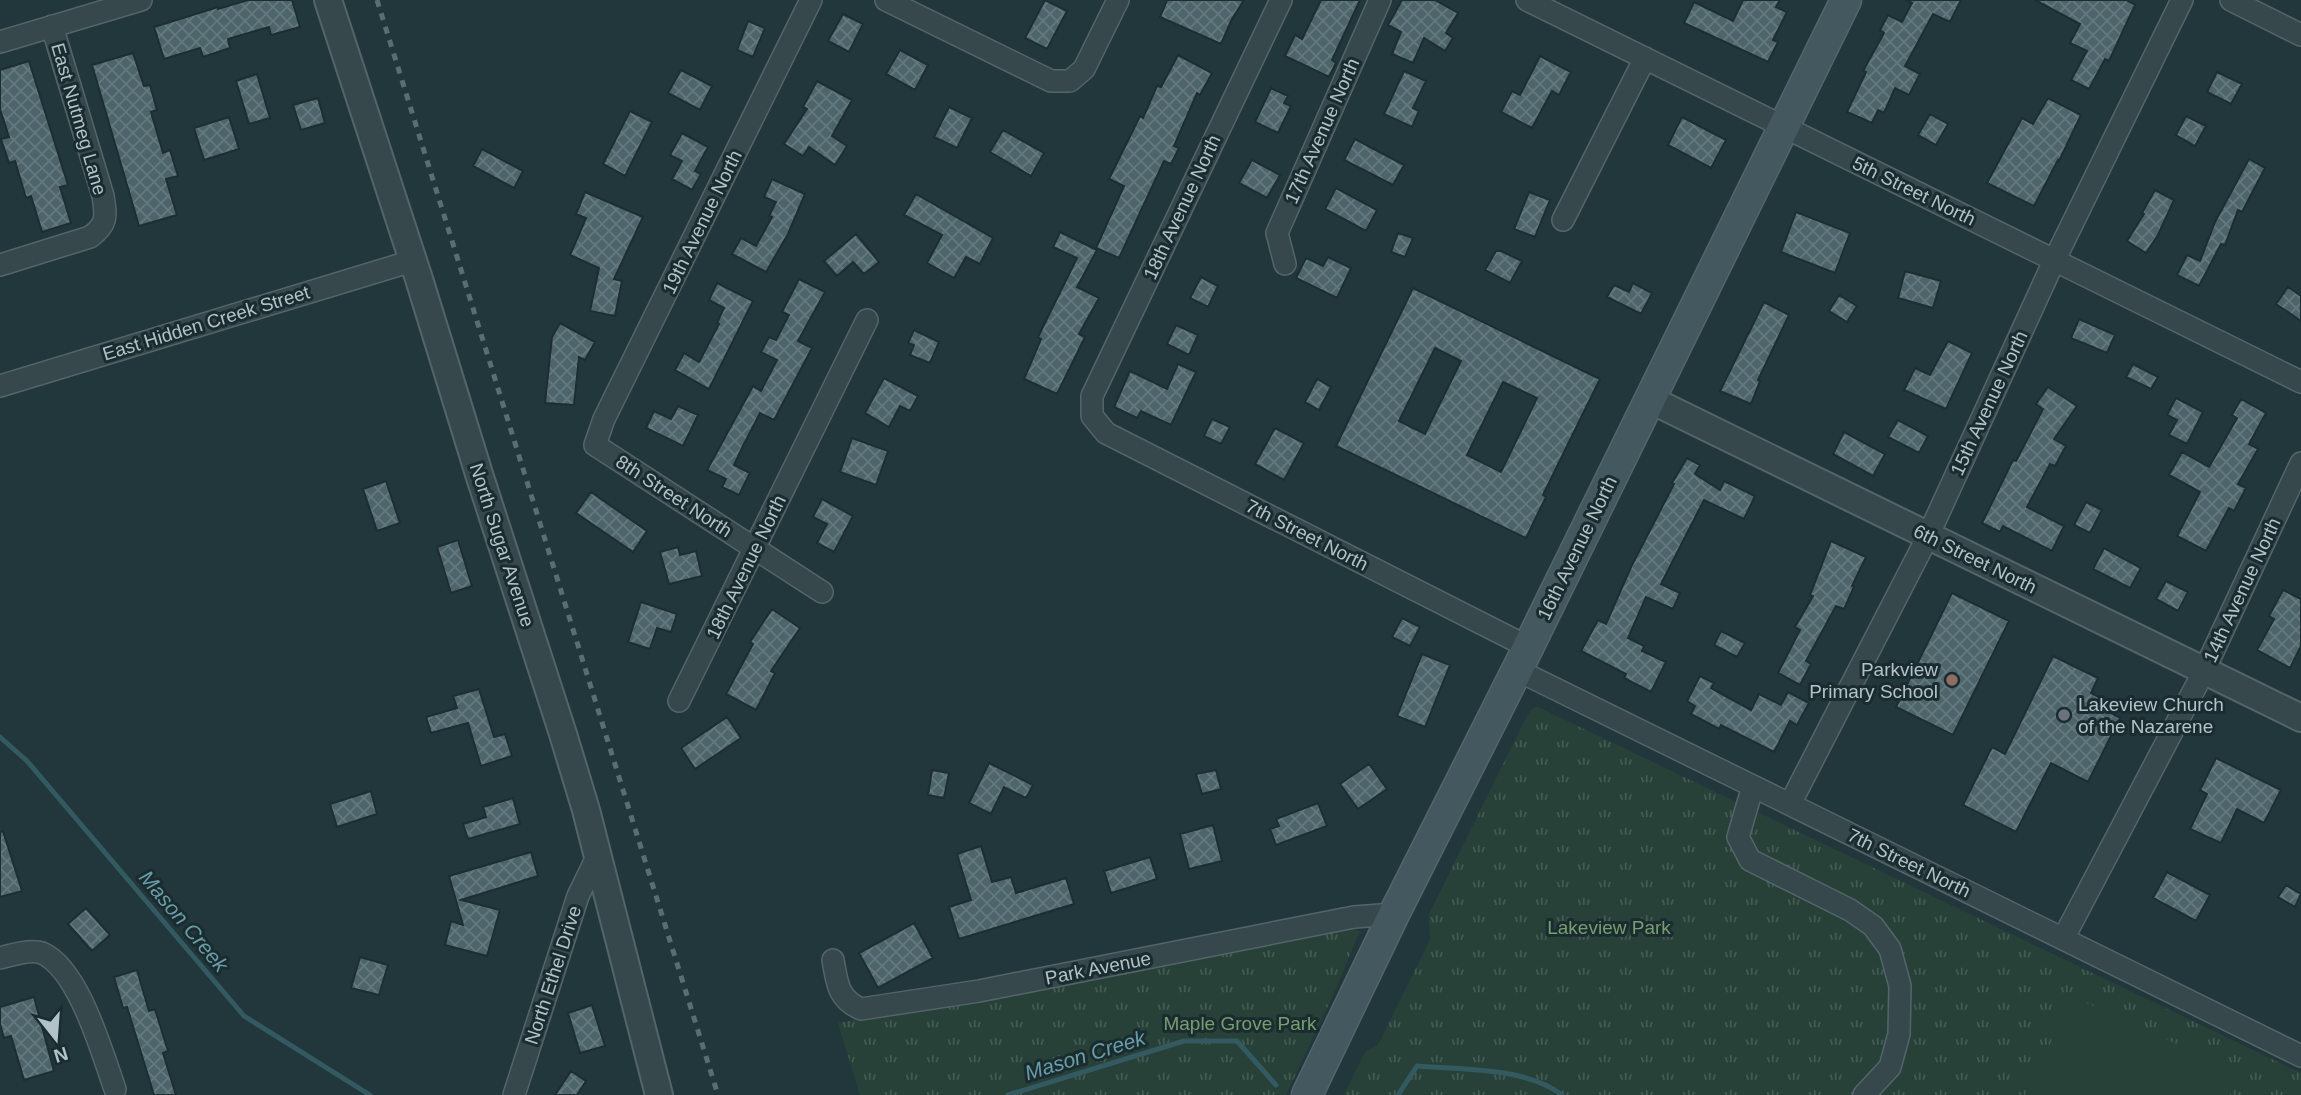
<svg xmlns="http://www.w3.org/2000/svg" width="2301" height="1095" viewBox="0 0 2301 1095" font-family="Helvetica,sans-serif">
	<defs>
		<pattern id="park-tufts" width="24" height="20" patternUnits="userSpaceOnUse" patternTransform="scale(1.75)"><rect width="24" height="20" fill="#274138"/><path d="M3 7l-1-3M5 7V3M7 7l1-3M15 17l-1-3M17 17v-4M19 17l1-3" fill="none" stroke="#445b53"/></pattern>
		<pattern id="building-cross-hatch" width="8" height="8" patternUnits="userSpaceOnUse" patternTransform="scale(1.75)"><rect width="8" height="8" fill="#4d656a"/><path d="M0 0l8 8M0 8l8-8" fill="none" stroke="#64797e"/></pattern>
	</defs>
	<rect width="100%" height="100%" fill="#22373c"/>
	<path fill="url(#park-tufts)" d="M1538 707 2301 1073V1095H1344L1365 1052 1378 1045 1430 940 1429 917 1430 912 1527 716 1533 708Z
		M1353 928 1362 933 1358 935 1335 991 1286 1095H860L838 1023Z"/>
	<path fill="#274138" d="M2073 997 2240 1073 2230 1095H2025Z"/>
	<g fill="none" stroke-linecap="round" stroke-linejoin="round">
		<path stroke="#335961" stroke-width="5" d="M0 737 27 761 244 1016 370 1095
			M1008 1095 1184 1041H1237L1276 1085
			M1398 1095 1417 1066C1462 1070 1526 1067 1562 1095"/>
	</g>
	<path fill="url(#building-cross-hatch)" stroke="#1d2e32" stroke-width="2" fill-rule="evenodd" d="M248 0H292L300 27 271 35 269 27 228 39 230 48 203 57 200 48 164 59 154 27 218 7V9Z
		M1045 0 1067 11 1047 49 1025 38Z
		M1167 0H1244L1232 19 1221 44 1160 17Z
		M1321 0H1360L1332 60 1336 63 1329 77 1285 56 1295 35 1302 39Z
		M1402 0H1435L1458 13 1446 33 1453 38 1445 51 1424 38 1413 63 1392 54 1401 32 1388 25Z
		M1743 0H1780L1776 7 1787 12 1773 40 1778 42 1768 62 1684 23 1694 2 1733 21Z
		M1906 0H1961L1950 22 1933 14 1905 66 1920 74 1909 95 1895 88 1884 113 1878 110 1872 123 1847 112 1866 72 1863 71 1884 33 1880 30 1888 15 1902 22 1912 3Z
		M2035 0H2126L2135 5 2109 61 2105 59 2089 89 2071 80 2087 51 2070 43 2080 24Z
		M843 14 863 24 849 52 828 41Z
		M748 21 765 28 753 57 737 50Z
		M900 50 928 65 915 90 886 74Z
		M133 53 144 86 150 85 157 110 151 112 163 153 170 150 178 176 166 179 177 215 139 226 92 65Z
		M1178 55 1212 73 1200 95 1197 93 1174 146 1179 148 1171 164 1164 161 1119 258 1096 248 1124 186 1109 179 1140 116 1143 118 1157 86 1161 87Z
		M1540 56 1571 72 1559 95 1552 91 1532 128 1501 112 1512 91 1520 95Z
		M29 61 68 185 60 187 71 223 42 232 31 196 26 198 15 161 9 163 1 139 9 137 0 109V70Z
		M681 70 712 86 700 110 668 93Z
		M1404 71 1426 81 1413 108 1419 111 1412 127 1384 114Z
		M2217 72 2242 84 2231 104 2207 92Z
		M257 74 270 118 249 124 236 81Z
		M817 81 852 100 832 136 847 146 835 165 809 147 803 156 784 144 807 109 803 107Z
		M1271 88 1288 96 1284 103 1291 106 1278 133 1255 122Z
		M318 98 325 123 301 130 293 105Z
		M2048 98 2081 115 2059 161 2058 160 2034 206 1987 183 2022 118 2033 124Z
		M949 107 972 118 957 148 934 137Z
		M630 111 652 122 625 176 603 164Z
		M1930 114 1948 124 1936 145 1918 135Z
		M2186 116 2206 126 2195 146 2176 135Z
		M229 117 239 149 204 160 194 128Z
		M1682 117 1726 140 1711 168 1668 145Z
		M1003 130 1044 153 1031 176 990 152Z
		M682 133 708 147 695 171 701 174 692 190 672 179 682 161 670 155Z
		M1355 139 1404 165 1393 185 1344 160Z
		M482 149 523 171 514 188 473 166Z
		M2249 159 2265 168 2242 212 2238 210 2225 245 2221 244 2199 286 2177 275 2187 255 2200 261 2215 222Z
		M1252 160 1280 175 1267 198 1239 183Z
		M772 179 805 194 788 234 766 272 732 254 741 238 756 246 772 217 769 216 776 202 764 197Z
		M1336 188 1377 210 1366 231 1325 209Z
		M2155 190 2174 200 2158 235 2146 253 2127 241 2144 214 2142 213Z
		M585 192 643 217 614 279 622 281 615 316 590 311 599 268 570 255 586 218 576 214Z
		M1529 192 1550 200 1535 237 1514 229Z
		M916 194 993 238 980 264 966 257 954 278 927 263 942 235 904 215Z
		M1796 212 1850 233 1835 273 1781 252Z
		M1060 232 1097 250 1077 287 1099 298 1079 334 1085 337 1057 394 1024 379 1041 339 1038 337 1077 258 1053 247Z
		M1398 233 1413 238 1405 257 1391 252Z
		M856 234 879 262 864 274 853 262 837 276 824 261Z
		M1496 251H1501L1522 261 1510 283 1485 270Z
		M1328 257 1351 268 1337 298 1296 278 1306 258 1323 266Z
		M1905 271 1941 281 1933 308 1898 298Z
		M1201 277 1218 286 1208 307 1190 298Z
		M799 279 825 292 798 341 812 348 774 420 760 413 742 448 734 465 750 473 739 495 722 487 726 479 707 470 753 386 761 391 777 360 761 352 769 337 776 340 789 315 782 312Z
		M717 283 753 301 709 389 675 370 684 353 699 362 719 324 717 323 724 308 709 300Z
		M1633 283 1652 293 1641 314 1607 297 1614 285 1629 292Z
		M2288 287 2301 296V321L2276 304Z
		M1413 288 1600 379 1543 495 1546 497 1526 538 1336 446ZM1435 348 1461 361 1425 434 1399 421ZM1503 382 1537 398 1501 472 1467 455Z
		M1839 295 1857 306 1847 322 1829 311Z
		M1764 302 1789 315 1758 380 1760 381 1751 404 1720 391Z
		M2079 319 2115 335 2107 353 2071 338Z
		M560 323 595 342 585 360 579 357 574 405 545 403 552 337Z
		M1176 325 1198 335 1189 355 1167 344Z
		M914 330 939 342 930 363 910 355 914 345 908 343Z
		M1948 341 1972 353 1946 409 1904 390 1915 368 1930 375Z
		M1178 364 1196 372 1171 425 1141 411 1137 418 1114 407 1130 371 1167 389Z
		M2133 364 2158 377 2151 389 2126 377Z
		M884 378 918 396 910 411 900 406 889 427 865 413Z
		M1317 379 1331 387 1319 410 1305 402Z
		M2048 387 2077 406 2054 439 2066 446 2055 466 2050 464 2027 507 2064 526 2052 551 2003 526 2000 532 1982 523 2013 460 2016 461 2043 409 2036 404Z
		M2176 398 2203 412 2187 444 2169 435 2177 420 2167 415Z
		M2241 399 2266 413 2249 444 2258 449 2238 484 2246 488 2234 511 2229 508 2206 551 2177 536 2200 492 2169 475 2182 452 2209 467 2237 418 2232 415Z
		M678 406 698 415 683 446 646 428 654 411 671 419Z
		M1212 419 1230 427 1221 444 1204 436Z
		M1898 420 1928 436 1919 453 1888 437Z
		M1275 428 1304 443 1284 480 1255 464Z
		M1844 432 1885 454 1873 476 1833 454Z
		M852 438 888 451 876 485 840 472Z
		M1687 458 1700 465 1695 474 1720 490 1724 481 1755 496 1744 519 1704 500 1661 584 1680 593 1673 609 1646 597 1628 638 1644 646 1642 651 1666 662 1651 692 1624 678 1626 674 1581 651 1598 620 1606 624 1631 567 1674 484 1672 483Z
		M386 481 400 523 377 531 363 489Z
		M591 492 647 531 633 552 576 513Z
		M822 499 853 516 834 552 817 543 827 524 813 517Z
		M2086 502 2102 510 2090 533 2074 525Z
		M458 540 472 586 451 593 437 547Z
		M1831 541 1866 557 1852 586 1854 587 1844 609 1836 606 1806 661 1811 664 1800 685 1778 673 1800 630 1795 627 1813 596 1810 595Z
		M678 547 680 555 696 551 702 576 669 584 660 552Z
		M2104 548 2141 568 2130 588 2093 569Z
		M2166 581 2188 592 2178 611 2156 599Z
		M2283 590 2301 599V646L2290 668 2257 650 2274 619 2269 616Z
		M1952 593 2009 621 1953 735 1896 707Z
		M641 602 677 614 671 632 657 628 650 649 628 642Z
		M772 609 800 628 771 671 775 673 756 710 726 694 753 644 750 642Z
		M1402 618 1420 627 1410 646 1392 637Z
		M1721 631 1745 643 1737 657 1714 645Z
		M1422 654 1450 665 1425 727 1397 716Z
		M2053 656 2098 678 2091 693 2115 705 2111 713 2120 718 2088 782 2051 763 2016 832 1963 805 1992 747 2005 754Z
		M1700 676 1714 683 1711 688 1751 710 1759 694 1781 705 1788 692 1809 703 1797 725 1790 721 1774 752 1721 725 1719 729 1691 714 1695 706 1687 701Z
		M479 689 494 737 505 734 512 756 481 766 468 723 431 733 426 717 457 708 453 696Z
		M727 717 741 738 695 769 681 748Z
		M2216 758 2281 790 2264 823 2237 809 2221 843 2190 829 2207 794 2200 790Z
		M989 763 1033 785 1026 798 1004 787 991 814 969 803Z
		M1369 764 1387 789 1358 809 1340 784Z
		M932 770 949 773 944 798 928 795Z
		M1216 770 1221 789 1202 794 1196 774Z
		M371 791 377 814 337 827 330 804Z
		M513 798 520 824 468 839 463 824 486 817 483 807Z
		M1318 803 1327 826 1276 845 1270 829 1279 826 1276 819Z
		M1213 825 1222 861 1189 869 1180 834Z
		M3 831 22 891 0 897V832Z
		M981 846 992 882 1011 877 1016 893 1066 878 1074 904 959 939 949 907 971 900 957 854Z
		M531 852 538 876 461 900 500 910 487 956 445 945 451 921 463 925 449 876Z
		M1150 857 1157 879 1111 893 1104 871Z
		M2167 872 2210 895 2196 921 2153 898Z
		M2286 885 2301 894 2295 907 2278 897Z
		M86 908 110 935 92 951 68 924Z
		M914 923 933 958 878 988 859 953Z
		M360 957 388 965 379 995 351 988Z
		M137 970 149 1011 155 1009 168 1051 163 1053 176 1095H154L127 1007 123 1008 114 977Z
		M34 997 54 1071 24 1080 11 1036 4 1038 0 1024V1007Z
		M592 1005 605 1046 580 1053 568 1013Z
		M571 1071 586 1081 577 1095H555Z"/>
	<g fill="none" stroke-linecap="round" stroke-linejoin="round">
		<defs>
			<path id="minor" d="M811 0 604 419 595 445 822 592
				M886 0 1051 81H1070L1084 69 1118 0
				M1281 0 1092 396V416L1106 433 1528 647
				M1527 0 2301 382
				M2231 0 2301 35
				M0 42 141 0
				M1563 220 1645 58
				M1285 264 1277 233 1380 0
				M0 265 90 237C108 224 106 216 103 196L52 26
				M0 386 412 261
				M1517 670 2301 1056
				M679 701 867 320
				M1753 786 1738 837 1750 860 1850 910 1873 926 1890 949 1900 986 1899 1034 1890 1067 1864 1095
				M1790 804 1928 536 2054 261 2182 0
				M2063 939 2204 671 2301 463
				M0 958C11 955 32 949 42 953 79 969 102 1053 115 1089
				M833 960C837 983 838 999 861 1009L979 991 1354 917 1394 914
				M514 1095 578 896 597 857"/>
			<path id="tertiary" d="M328 0 419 279 479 474 563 734 586 810 659 1095
				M1649 399 2301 718"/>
			<path id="secondary" d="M1307 1095 1394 914 1517 670 1846 0"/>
		</defs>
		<use href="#minor" stroke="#54656a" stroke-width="24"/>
		<use href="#tertiary" stroke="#54656a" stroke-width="30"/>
		<use href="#secondary" stroke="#54656a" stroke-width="33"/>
		<use href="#minor" stroke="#36484c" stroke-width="21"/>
		<use href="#tertiary" stroke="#36484c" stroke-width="26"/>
		<use href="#secondary" stroke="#43595f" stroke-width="30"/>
		<path stroke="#576e73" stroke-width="5" stroke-dasharray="7 7" stroke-linecap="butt" d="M377 0 718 1095"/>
	</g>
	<circle fill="#8d6e63" stroke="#1b2c30" stroke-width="2.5" cx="1952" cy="680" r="7"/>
	<circle fill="#6b7280" stroke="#1b2c30" stroke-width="2.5" cx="2064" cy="715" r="7"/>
	<g text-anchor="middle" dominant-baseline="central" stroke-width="6" stroke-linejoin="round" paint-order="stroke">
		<g font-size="19" fill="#b1c3c8" stroke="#1b2c30">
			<text transform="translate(79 119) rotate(74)">East Nutmeg Lane</text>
			<text transform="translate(1322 131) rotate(-66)">17th Avenue North</text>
			<text transform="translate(1914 191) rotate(26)">5th Street North</text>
			<text transform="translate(1182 207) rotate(-65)">18th Avenue North</text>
			<text transform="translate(702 222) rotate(-64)">19th Avenue North</text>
			<text transform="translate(206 323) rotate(-17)">East Hidden Creek Street</text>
			<text transform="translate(1989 403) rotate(-65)">15th Avenue North</text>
			<text transform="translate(674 496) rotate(33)">8th Street North</text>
			<text transform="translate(1307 535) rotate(27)">7th Street North</text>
			<text transform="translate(502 545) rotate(72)">North Sugar Avenue</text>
			<text transform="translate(1577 548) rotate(-64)">16th Avenue North</text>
			<text transform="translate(1975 559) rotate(26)">6th Street North</text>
			<text transform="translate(746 567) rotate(-64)">18th Avenue North</text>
			<text transform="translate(2242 590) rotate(-65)">14th Avenue North</text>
			<text transform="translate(1909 863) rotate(26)">7th Street North</text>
			<text transform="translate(1098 968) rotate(-11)">Park Avenue</text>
			<text transform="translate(553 975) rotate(-72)">North Ethel Drive</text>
		</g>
		<g font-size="19" fill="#b1c3c8" stroke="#1b2c30" text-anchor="end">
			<text x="1938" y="669">Parkview<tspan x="1938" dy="22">Primary School</tspan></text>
			<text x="2078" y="704" text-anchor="start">Lakeview Church<tspan x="2078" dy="22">of the Nazarene</tspan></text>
		</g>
		<g font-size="19" fill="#779e6f" stroke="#1b2c30">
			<text x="1609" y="927">Lakeview Park</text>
			<text x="1240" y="1023">Maple Grove Park</text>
		</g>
		<g font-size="21" font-style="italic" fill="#699da8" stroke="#1b2c30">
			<text transform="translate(184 921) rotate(50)">Mason Creek</text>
			<text transform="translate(1085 1055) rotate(-17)">Mason Creek</text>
		</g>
	</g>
	<g transform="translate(56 1039) rotate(163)" stroke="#1b2c30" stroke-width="5" paint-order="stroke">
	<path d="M0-5L12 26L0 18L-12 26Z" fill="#b1c3c8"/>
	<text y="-10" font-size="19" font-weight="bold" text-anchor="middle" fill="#b1c3c8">N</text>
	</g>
</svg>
